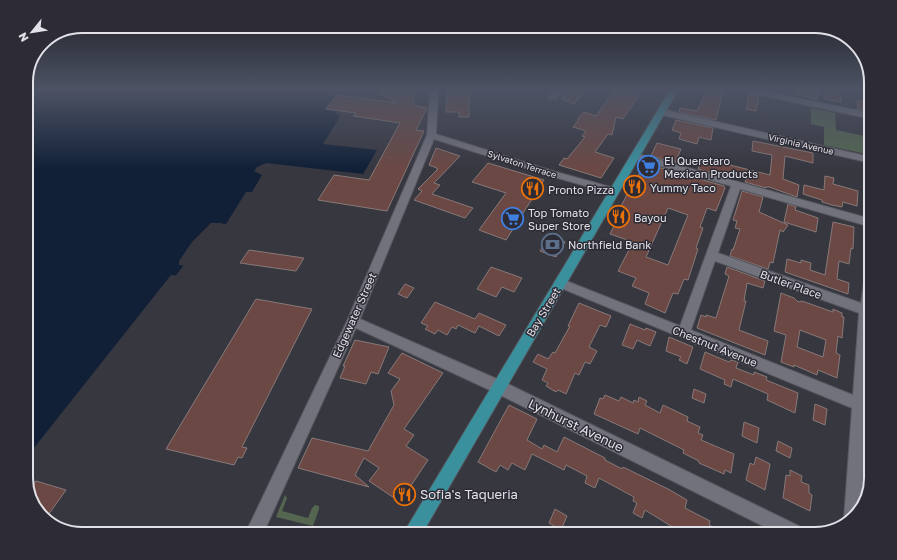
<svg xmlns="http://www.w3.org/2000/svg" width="897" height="560" viewBox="0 0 897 560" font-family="'Golos Text',sans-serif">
	<rect width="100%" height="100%" fill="#373740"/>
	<path fill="#546650" d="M811 108 835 113 836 130 870 137 871 155 824 145V127L811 124Z
		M285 495 287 498 282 511 308 518 312 508 315 505 319 506V509L313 526 276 517Z"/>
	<path fill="#112037" d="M26 90H341L328 94 337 95 325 109 337 111 335 114 341 115 323 144 377 150 363 174 266 163 257 167 254 171 262 175 252 192H246L226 224 216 223 26 471Z"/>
	<path fill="#373740" d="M211 223H222L221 225H217L187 266 179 265V261L192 242Z
		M171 275 179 276 95 388 26 473V458Z"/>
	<path fill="#6b4844" stroke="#877978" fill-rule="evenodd" d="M374 90H415L413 105 427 108 416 130 424 131 387 211 318 200 334 175 369 180 400 123 353 116 356 113 326 109 337 95 397 103Z
		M447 90H469V117H459V112H446Z
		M570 90H586L574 104 562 99Z
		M614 90 639 95 623 119 616 117 612 135 608 134 595 152 614 158 601 178 559 165 564 158 567 159 585 137 582 136 586 131 573 127 578 121V119L584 112 596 116Z
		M707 90H723L716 120 679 112 680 108 697 111Z
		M794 90H818L817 99 794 94Z
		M825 91 840 94 841 102 825 99Z
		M749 94 759 97 756 111 746 109Z
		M857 100 867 102 868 111 858 109Z
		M676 120 713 128 711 140 699 137 697 144 679 139 681 133 672 130Z
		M753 141 813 153V163L785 156 783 179 799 185 797 197 769 187H766V188L745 182 747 178 728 172 727 177 698 169 702 158 770 175 772 155 752 151Z
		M657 143 681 149 675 163 651 156Z
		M436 148 460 156 434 183 440 185 432 194 473 208 465 218 414 200 422 191 418 189 437 170V168L429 165Z
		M488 163 544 180 506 240 479 230 506 193 472 182Z
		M647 164 724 186 725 188 716 211 707 208 700 227 703 228 696 248 698 249 688 280 684 279 678 294 673 293 665 313 645 304 649 293 632 286 636 278 618 271 633 242 610 234 615 224 612 223 630 189 642 169ZM668 208 688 215 668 265 646 257Z
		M825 176 834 178 833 184 858 191 857 206 843 202 842 207 832 205 822 202V200L803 194 804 185 824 190Z
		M742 191 763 197 759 212 788 225 783 232 780 230 773 263 770 262 768 269 730 256 732 249 733 250 740 229 735 228 737 221 733 220Z
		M788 204 796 207 795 210 818 218 816 232 784 222Z
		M833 222 854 227 853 249 851 248 849 264 839 261 837 279 849 283 848 294 785 272 787 259 801 263V260L811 263 810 270 825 275Z
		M553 237 565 242 556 257 540 251 549 238Z
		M249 250 304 258 296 271 240 263Z
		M491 267 522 278 514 292 502 287 496 297 477 289Z
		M727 267 765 281 763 288 747 283 744 301H746L739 330 768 341 765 355 697 328 701 315 706 317V315L716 318 729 276 725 274Z
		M405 284 414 288 407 298 398 294Z
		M781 293 794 298 798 302 802 301 833 312V309L842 313V317H844L842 338 838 336 836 353 840 355 837 378 818 370 817 375 794 365V367L781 362 786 335 774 331ZM800 330 826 340 823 357 797 347Z
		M256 299 312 309 242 447 247 448 242 458 238 457 234 465 166 449Z
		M435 302 475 319 479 313 506 325 499 336 479 326 475 333 458 325 456 329 452 327 447 335 438 330 435 334 425 329 428 326 421 323Z
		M579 303 611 316 606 327 600 325 589 347 597 351 590 364 585 362 579 375 575 373 566 394 558 390 556 392 546 386 548 383 542 380 547 369 533 362 538 354 548 359 553 352 555 353 570 326H568Z
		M630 324 645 330 646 328 656 332 650 346 637 340 633 349 622 345Z
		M669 337 693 347 687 364 679 360 681 357 666 351Z
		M355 340 389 347 378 374 371 372 366 384 340 378 345 366H343Z
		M705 352 729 362 731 360 738 362 736 368 754 375V372L767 377 766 380 798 393 795 413 767 400 768 394 733 379 731 387 724 384 725 380 700 369Z
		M402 353 443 373 404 429 414 435 406 446 428 460 410 487 413 489 403 504 369 481 379 468 364 458 355 475 369 487 298 468 312 438 368 451 394 405 391 391 400 379 388 373Z
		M694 389 706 394 704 403 692 398Z
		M605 395 619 401 621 397 633 403 634 400 638 402 639 397 647 401 645 405 660 413 663 405 688 417 687 421 700 427 698 433 703 435 701 440 734 454 731 473 725 470 724 474 699 463V461L683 453 684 450 640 428 638 434 594 414 600 398 603 399Z
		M815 404 827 409 825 425 813 420Z
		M509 405 537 419 527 440 542 449 544 445 557 452 564 437 605 458V460L622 469 623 467 670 490 687 500 685 508 710 521 709 525 728 534H684L645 510 642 518 633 513 637 503 633 501 634 497 599 478 595 488 585 483 587 476 566 465 564 470 532 454 525 470 512 463 508 470 500 465 496 472 478 462Z
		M744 422 759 428 757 443 742 436Z
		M778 441 792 448 790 458 776 451Z
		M756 457 770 464 765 490 746 480 750 463 754 465Z
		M790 470 802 476 801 482 809 485V493L812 495 810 511 783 498 786 475 790 476Z
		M36 481 66 490 46 518 34 506 29 490Z
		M555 509 567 516 561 530 549 523Z"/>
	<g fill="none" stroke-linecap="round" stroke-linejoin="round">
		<defs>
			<path id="minor" d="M430 90H438L436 134 553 171 618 189 619 191 618 193H610L547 175 434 139 360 319 504 382 803 528 806 534H779L494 392 356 328 263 534H245L347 321 427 135Z
				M555 90H563L556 99H550L549 97Z
				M742 90H758L871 113V119L746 92Z
				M661 109 871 157V163L658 114 657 112Z
				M635 153 871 219V227L740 189 718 253 861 303 865 276 867 273 871 272V334L867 401 871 402V416L866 414 861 508 846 524 844 518 852 408 556 286 554 283 556 280 560 278 564 280 680 326 731 186 632 158 630 156ZM715 261 859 313 853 395 691 330Z"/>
			<path id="major" d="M670 90H678L422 534H403Z"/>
		</defs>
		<use href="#minor" stroke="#55555d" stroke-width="2"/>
		<use href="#major" stroke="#55555d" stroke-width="2"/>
		<use href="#minor" fill="#72727d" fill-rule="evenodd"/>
		<use href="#major" fill="#3b909d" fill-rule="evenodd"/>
	</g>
	<linearGradient id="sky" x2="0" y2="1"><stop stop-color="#1e1e23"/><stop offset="0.53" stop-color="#4d5364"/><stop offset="1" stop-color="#4d5364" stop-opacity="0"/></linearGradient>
	<rect width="897" height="169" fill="url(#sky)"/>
	<defs>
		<symbol id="supermarket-ring" viewBox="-11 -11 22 22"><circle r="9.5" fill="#2d2c36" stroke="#3f7fe0" stroke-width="1.5"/><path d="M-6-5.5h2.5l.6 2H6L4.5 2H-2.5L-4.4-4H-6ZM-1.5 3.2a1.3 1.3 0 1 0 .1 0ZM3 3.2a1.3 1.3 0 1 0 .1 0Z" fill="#3f7fe0"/></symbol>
		<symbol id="restaurant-ring" viewBox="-11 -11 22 22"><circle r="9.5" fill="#2d2c36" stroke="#e8710a" stroke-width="1.5"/><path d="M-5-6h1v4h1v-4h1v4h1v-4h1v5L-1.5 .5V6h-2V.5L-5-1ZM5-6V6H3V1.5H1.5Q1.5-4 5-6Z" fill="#e8710a"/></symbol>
		<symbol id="bank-ring" viewBox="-11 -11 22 22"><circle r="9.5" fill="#2d2c36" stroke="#5c6f8a" stroke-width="1.5"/><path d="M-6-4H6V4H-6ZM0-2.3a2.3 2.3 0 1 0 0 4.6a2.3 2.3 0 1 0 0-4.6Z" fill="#5c6f8a"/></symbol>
	</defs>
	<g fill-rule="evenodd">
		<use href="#supermarket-ring" x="636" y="154" width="25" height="25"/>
		<use href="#restaurant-ring" x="622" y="174" width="25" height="25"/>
		<use href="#restaurant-ring" x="520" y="176" width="25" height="25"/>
		<use href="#restaurant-ring" x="606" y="204" width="25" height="25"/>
		<use href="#supermarket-ring" x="500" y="206" width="25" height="25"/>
		<use href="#bank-ring" x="540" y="232" width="25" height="25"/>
		<use href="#restaurant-ring" x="392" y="482" width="25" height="25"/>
	</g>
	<g text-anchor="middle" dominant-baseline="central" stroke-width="3" stroke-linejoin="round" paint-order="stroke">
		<g font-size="9" fill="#e1e1e7" stroke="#2d2c36">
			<text transform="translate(801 144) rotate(13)">Virginia Avenue</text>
			<text transform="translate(522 164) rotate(18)">Sylvaton Terrace</text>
		</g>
		<g font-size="11" fill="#e1e1e7" stroke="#2d2c36" text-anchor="start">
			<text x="664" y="160">El Queretaro<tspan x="664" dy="13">Mexican Products</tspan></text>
			<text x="650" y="187">Yummy Taco</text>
			<text x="548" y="189">Pronto Pizza</text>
			<text x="528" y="212">Top Tomato<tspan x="528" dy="13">Super Store</tspan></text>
			<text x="634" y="217">Bayou</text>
			<text x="568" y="244">Northfield Bank</text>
		</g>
		<g font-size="11" fill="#e1e1e7" stroke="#2d2c36">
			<text transform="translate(791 284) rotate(20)">Butler Place</text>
			<text transform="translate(543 312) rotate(-59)">Bay Street</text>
			<text transform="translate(354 315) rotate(-66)">Edgewater Street</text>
			<text transform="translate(715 346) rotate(22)">Chestnut Avenue</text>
		</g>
		<g font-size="13" fill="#e1e1e7" stroke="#2d2c36">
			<text transform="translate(576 425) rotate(26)">Lynhurst Avenue</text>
		</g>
		<g font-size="13" fill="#e1e1e7" stroke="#2d2c36" text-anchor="start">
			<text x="420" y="494">Sofia's Taqueria</text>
		</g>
	</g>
	<path d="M0 0H897V560H0ZM82 33H815A49 49 0 0 1 864 82V478A49 49 0 0 1 815 527H82A49 49 0 0 1 33 478V82A49 49 0 0 1 82 33Z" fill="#2d2c36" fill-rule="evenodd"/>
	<path fill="none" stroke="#e1e1e7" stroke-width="2" d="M82 33H815A49 49 0 0 1 864 82V478A49 49 0 0 1 815 527H82A49 49 0 0 1 33 478V82A49 49 0 0 1 82 33Z"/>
	<g transform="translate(32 32) rotate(240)" stroke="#2d2c36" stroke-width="3" paint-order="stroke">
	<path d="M0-3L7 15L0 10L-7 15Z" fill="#e1e1e7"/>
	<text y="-6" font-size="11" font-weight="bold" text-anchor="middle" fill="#e1e1e7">N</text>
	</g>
</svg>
